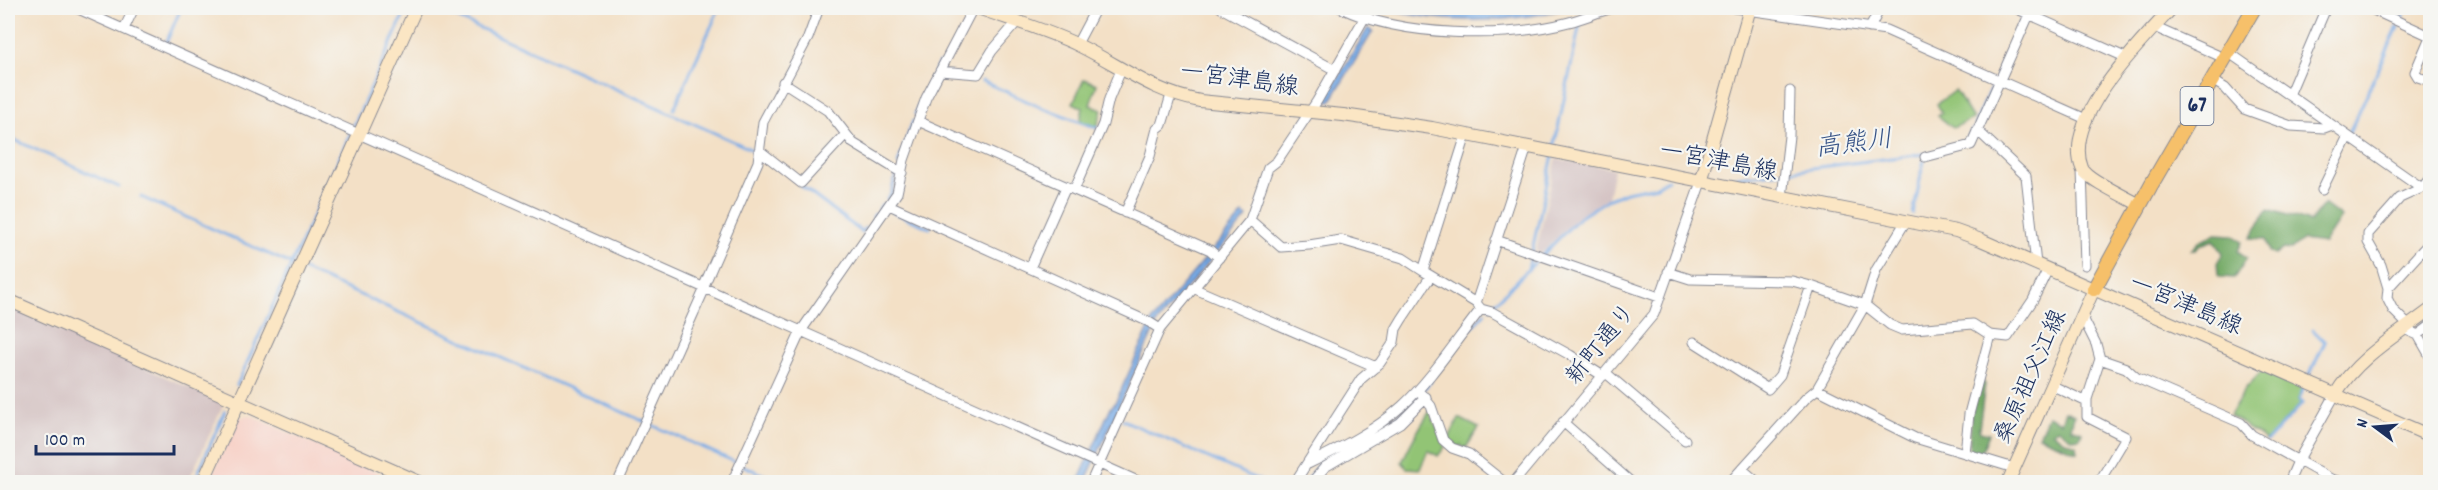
<svg xmlns="http://www.w3.org/2000/svg" width="2438" height="490" viewBox="0 0 2438 490" font-family="Dekko,'Klee One',sans-serif">
	<rect width="100%" height="100%" fill="#f6f6f2"/>
	<filter id="ink" filterUnits="userSpaceOnUse"><feTurbulence type="fractalNoise" baseFrequency=".0167" numOctaves="2"/><feDisplacementMap in="SourceGraphic" scale="12" xChannelSelector="R" yChannelSelector="G"/><feConvolveMatrix kernelMatrix="1 2 1 2 8 2 1 2 1" color-interpolation-filters="sRGB"/></filter>
	<filter id="wash" filterUnits="userSpaceOnUse"><feTurbulence type="fractalNoise" baseFrequency=".008" numOctaves="4" result="noise"/><feDisplacementMap in="SourceGraphic" scale="24" xChannelSelector="R" yChannelSelector="G"/><feGaussianBlur stdDeviation="1.35" result="paint"/><feColorMatrix in="noise" values="0 0 0 0 0 0 0 0 0 0 0 0 0 0 0 0 0 1.4 0 .05"/><feComposite in="paint" operator="in"/></filter>
	<g filter="url(#wash)">
		<rect width="100%" height="100%" fill="#f3e0c6"/>
		<path fill="#f7d1c7" d="M249 415 398 482H209L237 419Z"/>
		<path fill="#d2bfc0" d="M1556 159 1614 169 1608 198 1577 218 1541 253 1536 252Z
			M8 307 224 403 188 482H8Z"/>
		<path fill="#92c474" stroke="#567a69" stroke-width="1.5" d="M1084 79 1097 84 1090 105 1102 110 1097 127 1080 121 1083 108 1073 103Z
			M1955 90 1973 119 1953 128 1938 116 1942 113 1937 104Z
			M2265 368 2304 386 2298 400 2302 403 2266 441 2230 415 2245 389Z
			M1430 411 1445 447 1438 456 1428 450 1420 469 1407 468 1402 462C1410 444 1419 428 1430 411Z
			M1459 418 1479 428 1465 449 1461 445 1459 447 1448 440Z"/>
		<path fill="#75aa66" stroke="#486c62" stroke-width="1.5" d="M2324 204 2341 217 2324 243 2303 240 2291 250 2283 249 2275 255 2269 251 2265 239 2250 238 2268 209 2310 222Z
			M2216 234 2233 235 2242 242 2238 251 2247 258 2234 278 2221 277 2218 275 2217 263 2223 253 2214 240 2200 245 2196 250H2191L2201 240Z
			M1982 381 1985 384 1979 429 1980 432 1989 434 1981 453 1969 449 1971 414Z
			M2065 411 2074 415 2071 428 2082 432 2080 438 2072 439 2058 429 2052 432 2063 440 2076 445 2077 452 2039 436 2048 416 2061 422Z"/>
		<path fill="#7aace6" stroke="#4a6ea2" stroke-width="1.5" d="M1365 8H1569C1507 24 1442 24 1379 8L1377 15 1364 12Z
			M1368 28 1373 31 1330 102 1325 99Z
			M1243 214 1247 217 1157 323 1085 482H1078L1110 409 1116 401 1153 320Z"/>
		<g fill="none" stroke-linecap="round" stroke-linejoin="round">
			<path stroke="#7aace6" stroke-width="3" d="M435 8 755 151
				M2402 18 2407 8
				M712 25 719 8
				M166 43 181 8
				M694 64 711 27
				M1997 75 2023 17
				M982 81 1040 107 1097 128
				M674 109 693 66
				M915 114 939 63
				M1975 124 1993 84
				M353 127 407 8
				M2349 133 2398 27
				M8 137 119 187
				M1965 143 1973 129
				M1554 148 1580 23
				M898 164 913 121
				M1788 171 1924 154
				M1728 178 1783 172
				M1066 181 1073 183
				M801 186 862 232 865 228
				M141 197 291 264
				M887 199 891 194 896 174
				M879 209 882 205
				M893 212 930 228
				M1913 214 1924 160
				M873 217 875 214
				M1528 269 1553 155
				M304 270 780 482
				M1490 308 1579 218 1607 200 1626 192 1657 186 1668 179
				M1471 328 1485 313
				M2309 376 2325 342 2313 330
				M237 385 350 134
				M1123 420 1263 482
				M1385 427 1404 411 1431 381
				M2267 441 2303 403 2299 400 2304 387
				M194 482 225 411
				M1305 482 1319 464 1329 458
				M1915 482 1918 479 1931 482"/>
		</g>
	</g>
	<g filter="url(#ink)">
		<g fill="none" stroke-linecap="round" stroke-linejoin="round">
			<defs>
				<path id="street" d="M76 8 1140 482
					M1221 8 1335 70
					M1341 8C1401 37 1505 39 1569 22 1584 18 1598 12 1613 8
					M1734 8 1886 30 2086 119
					M2015 8 2127 58
					M2369 8 2430 36
					M2154 27 2224 58
					M1870 28 1880 8
					M124 29 134 8
					M2430 37 2415 72 2418 77 2430 81
					M1077 44 1096 8
					M2228 52 2422 188
					M940 71 978 74 992 51 1017 22
					M2212 80 2225 88 2244 109 2291 126 2324 128 2332 125
					M783 82 828 111 853 143 902 173
					M2289 95 2326 8
					M918 121 1210 250 1219 258
					M1977 130 2026 176 2036 264
					M1466 135 1423 271 1476 303 1481 309 1492 312 1570 355 1603 376
					M759 150 801 183 846 134
					M1925 157 1971 145 2032 8
					M2082 169 2085 265
					M1074 190 1103 124 1109 99 1121 70
					M2322 190 2348 136
					M1782 197 1789 136 1790 91
					M889 205 1149 322 1160 329
					M1125 213 1150 156 1157 129 1162 125 1171 95
					M1250 220 1281 247 1309 245 1341 240 1403 258 1423 271
					M1496 240 1659 297
					M1030 268 1066 187
					M1668 272 1690 279 1792 281 1811 286 1865 305 1890 325 1902 330 1973 324 1990 335 2008 337 2033 300 2048 269
					M703 288 758 162 763 122 808 38 819 8
					M1193 288 1376 367
					M2388 288 2430 242
					M1476 303 1527 147
					M2082 316 2096 344 2100 359 2126 368 2137 378 2241 423 2252 435 2331 479 2342 482
					M2409 326 2393 310 2387 298 2388 288 2381 265 2368 242V234L2400 198 2422 188 2430 178
					M2404 329 2418 335 2430 326
					M2418 335 2430 356
					M1694 342 1768 389 1780 375 1811 286
					M1606 373 1685 440
					M2051 385 2087 402
					M1817 389 1915 438 2014 468
					M1421 394 1431 406 1443 440 1452 448 1469 454 1504 482
					M1563 422 1631 482
					M1965 453 1969 414 1990 335
					M1308 464C1342 447 1374 431 1402 406 1430 381 1457 339 1481 309
					M1742 469 1757 482
					M618 482 705 288
					M732 482 801 331 897 193 904 160 926 98 973 8
					M1091 482 1160 329 1250 220 1268 168 1277 161 1317 101 1370 8
					M1295 482 1361 379 1380 363 1394 342 1396 329 1402 319 1430 277
					M1312 482 1325 467 1400 423 1426 397
					M1514 482 1654 314 1701 182
					M1730 482 1806 398 1817 389 1865 305 1876 270 1906 221
					M2099 482 2126 437 2087 417V399L2100 359
					M2289 482 2298 461 2335 395"/>
				<path id="secondary" d="M978 8C1011 20 1047 30 1078 45 1121 66 1152 92 1200 101L1343 115 1432 128 1956 231 1981 240 2430 436
					M1701 182 1750 8
					M2140 205C2128 198 2086 179 2082 168 2062 118 2142 41 2172 8
					M8 300 419 482
					M2335 395C2357 358 2397 335 2430 310
					M203 482 416 8
					M2008 482 2094 289"/>
				<path id="primary" d="M2094 289 2151 185 2254 8"/>
			</defs>
			<use href="#street" stroke="#878892" stroke-width="11"/>
			<use href="#secondary" stroke="#878892" stroke-width="14"/>
			<use href="#primary" stroke="#878892" stroke-width="16"/>
			<use href="#street" stroke="#fff" stroke-width="9"/>
			<use href="#secondary" stroke="#fbe6c4" stroke-width="12"/>
			<use href="#primary" stroke="#f6c06b" stroke-width="14"/>
		</g>
	</g>
	<g text-anchor="middle" dominant-baseline="central" stroke-width="4.5" stroke-linejoin="round" paint-order="stroke">
		<rect fill="#f6f6f2" stroke="#5d6b8a" stroke-width="1.5" x="2180.5" y="87" width="33" height="38" rx="4.5"/>
		<g font-size="22" font-weight="bold" fill="#1b2f5e">
			<text x="2197" y="106">67</text>
		</g>
		<g font-size="24" fill="#1b2f5e" stroke="#f6f6f2">
			<text transform="translate(1239 81) rotate(8)">一宮津島線</text>
			<text transform="translate(1718 163) rotate(11)">一宮津島線</text>
			<text transform="translate(2185 306) rotate(23)">一宮津島線</text>
			<text transform="translate(1602 345) rotate(-51)">新町通り</text>
			<text transform="translate(2032 377) rotate(-66)">桑原祖父江線</text>
		</g>
		<g font-size="26" font-style="italic" fill="#385487" stroke="#f6f6f2">
			<text transform="translate(1854 145) rotate(-7)">高熊川</text>
		</g>
	</g>
	<rect width="2438" height="490" fill="none" stroke="#f6f6f2" stroke-width="30"/>
	<g transform="translate(2375 427) rotate(286)" stroke="#f6f6f2" stroke-width="4.5" paint-order="stroke">
	<path d="M0-4.5L10 22L0 15L-10 22Z" fill="#1b2f5e"/>
	<text y="-9" font-size="16" font-weight="bold" text-anchor="middle" fill="#1b2f5e">N</text>
	</g>
	<path d="M36 445v9h138v-9" fill="none" stroke="#1b2f5e" stroke-width="3"/>
	<text x="45" y="445" font-size="18" fill="#1b2f5e" stroke="#f6f6f2" stroke-width="4.5" paint-order="stroke">100 m</text>
</svg>
